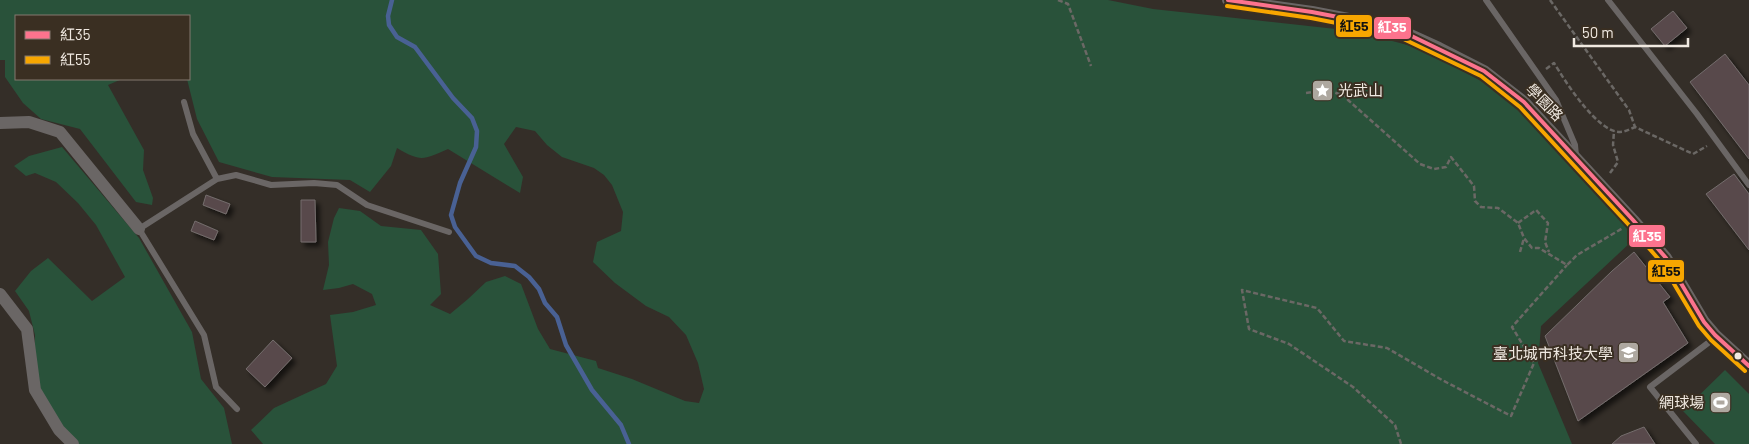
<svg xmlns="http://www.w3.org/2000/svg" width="1749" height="444" viewBox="0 0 1749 444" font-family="Barlow,'Noto Sans TC',sans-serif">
	<defs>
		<filter id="shadow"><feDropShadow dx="4" dy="4" stdDeviation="2.5" flood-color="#0009"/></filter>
	</defs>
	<rect width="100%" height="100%" fill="#342e28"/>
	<path fill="#29523a" d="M0 0H1108L1153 9 1354 31 1419 48 1511 97 1625 216 1631 242 1541 326 1538 363 1572 444H263L251 430 274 408 326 384 337 366 330 315 353 312 376 305 372 294 353 284 339 288 323 290 329 265 328 242 334 218 339 208 360 211 381 226 421 230 438 254 441 294 430 305 450 314 468 299 486 282 505 276 521 284 538 329 550 349 596 361 598 368 632 379 685 401 699 403 704 389 698 363 686 335 669 317 646 306 615 283 593 262 597 242 621 231 623 212 612 185 604 175 594 168 562 157 547 145 535 131 516 127 504 144 523 177 520 193 448 149C423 160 421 162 397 148L391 166 370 192 350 180 272 177 219 162 197 119 187 79H189V16H16V79H122L108 85 144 150 143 170 153 198 152 205 136 202 80 129 41 119 23 103 5 77V60H0Z
		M62 147 139 238 192 332 201 379 224 408 232 444H67L33 392 35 335 29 311 15 291 31 271 48 258 92 301 125 277 96 225 78 203 56 182 35 173 26 176 14 166 29 156Z
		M1725 370 1749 394V444H1715L1683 411Z"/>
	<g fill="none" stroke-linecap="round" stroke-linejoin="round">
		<path stroke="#496194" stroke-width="4.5" d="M392 0 388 16 389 25 397 37 415 47 453 98 472 118 477 131 476 147 460 183 451 215 455 227 476 256 491 263 515 266 529 277 539 289 545 303 557 317 566 345 592 390 621 425 629 444"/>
	</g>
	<path fill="#58494c" stroke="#746d6c" filter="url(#shadow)" d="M1673 11 1687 28 1665 46 1651 29Z
		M1725 54 1749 85V159L1690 82Z
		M1734 174 1749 194V250L1706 194Z
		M206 195 230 204 226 214 203 205Z
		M301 200H315L316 242H301Z
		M195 221 218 231 214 240 191 231Z
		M1634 252 1670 297 1663 302 1688 343 1578 421 1545 336 1612 271Z
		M273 340 292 358 265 387 246 369Z
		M1644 427 1655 444H1612L1621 436Z"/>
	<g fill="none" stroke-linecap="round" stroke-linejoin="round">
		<path stroke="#6b6865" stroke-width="2.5" stroke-dasharray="5 2.5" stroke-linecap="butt" d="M1058 0 1068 4 1091 66
			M1550 0 1629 110 1635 127 1693 154 1707 146
			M1546 69 1554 63C1565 81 1597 132 1620 132 1625 132 1630 129 1635 127
			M1306 93 1327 90 1339 94H1344L1348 100 1420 164 1434 169 1446 167 1451 157 1474 186 1475 201 1481 207 1498 208 1518 223 1524 238 1532 248H1539L1567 265 1577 255 1623 228
			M1610 173 1618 162 1613 145 1614 131
			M1518 223 1536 210 1548 223 1545 242 1549 252
			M1520 252 1524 238
			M1401 444 1395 425 1353 387 1289 344 1249 329 1242 290 1317 308 1344 341 1387 348 1442 380 1511 416 1534 363 1512 327 1567 265"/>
		<path stroke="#6a6665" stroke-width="6" d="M1486 0 1556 100 1575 145 1576 156
			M1608 0 1697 114 1749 185
			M184 102 193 134 217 179
			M237 409 216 387 204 335 139 229 217 179 236 175 271 185 314 183 337 185 367 205 449 232
			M1696 444 1650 387 1708 343 1715 335"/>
		<path stroke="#6a6665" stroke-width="12" d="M1228 0 1312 12 1395 28 1439 48 1484 71 1524 102 1633 220 1666 258 1704 322 1715 335 1749 366
			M0 123 29 122 60 132 139 229
			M0 294 27 329 35 390 59 430 73 444"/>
		<defs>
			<path id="bus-1" d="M1228 0 1312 12 1395 28 1484 71 1524 102 1633 220 1666 258 1704 322 1715 335 1749 366"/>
			<path id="bus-2" d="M1227 6 1311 18 1393 34 1481 76 1520 107 1628 224 1661 262 1699 326 1711 340 1745 371"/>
		</defs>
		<use href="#bus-1" stroke="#3a2f22" stroke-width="8"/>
		<use href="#bus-2" stroke="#3a2f22" stroke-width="8"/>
		<use href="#bus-1" stroke="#fc738d" stroke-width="4"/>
		<use href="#bus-2" stroke="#f7a600" stroke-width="4"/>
	</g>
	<defs>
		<symbol id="sight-square" viewBox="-11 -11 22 22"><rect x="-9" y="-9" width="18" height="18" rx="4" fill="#aea8a0" stroke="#3a2f22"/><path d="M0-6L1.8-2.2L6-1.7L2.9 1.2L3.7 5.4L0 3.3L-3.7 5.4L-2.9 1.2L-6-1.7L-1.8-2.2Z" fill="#fff"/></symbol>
		<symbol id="university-square" viewBox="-11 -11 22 22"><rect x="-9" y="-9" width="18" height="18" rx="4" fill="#aea8a0" stroke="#3a2f22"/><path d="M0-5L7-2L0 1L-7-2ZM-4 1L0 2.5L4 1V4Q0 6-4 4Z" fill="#fff"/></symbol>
		<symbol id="stadium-square" viewBox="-11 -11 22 22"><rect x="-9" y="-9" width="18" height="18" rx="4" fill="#aea8a0" stroke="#3a2f22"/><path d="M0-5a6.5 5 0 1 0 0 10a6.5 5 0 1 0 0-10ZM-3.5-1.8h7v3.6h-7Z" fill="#fff"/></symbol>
	</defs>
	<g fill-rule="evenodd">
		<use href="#sight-square" x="1310" y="78" width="25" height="25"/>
		<use href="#university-square" x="1616" y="340" width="25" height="25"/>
		<use href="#stadium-square" x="1708" y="390" width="25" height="25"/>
	</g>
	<circle fill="#f0e9e1" stroke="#3a2f22" stroke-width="2" cx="1738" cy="356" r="4.5"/>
	<g text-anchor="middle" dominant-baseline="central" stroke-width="4" stroke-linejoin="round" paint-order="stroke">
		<g font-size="15" fill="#f0e9e1" stroke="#3a2f22" text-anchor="end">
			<text x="1338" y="90" text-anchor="start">光武山</text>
			<text x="1613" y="353">臺北城市科技大學</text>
			<text x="1704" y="402">網球場</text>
		</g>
		<g font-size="15" fill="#f0e9e1" stroke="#3a2f22">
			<text transform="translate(1545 102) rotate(45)">學園路</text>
		</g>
	</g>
	<g stroke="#3a2f22" stroke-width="2">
		<rect x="1335" y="14" width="38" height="24" rx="5" fill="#f7a600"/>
		<rect x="1373" y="16" width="39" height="24" rx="5" fill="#fc738d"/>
		<rect x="1628" y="224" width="38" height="24" rx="5" fill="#fc738d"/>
		<rect x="1647" y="259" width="38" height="24" rx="5" fill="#f7a600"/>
	</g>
	<g font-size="14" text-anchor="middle" font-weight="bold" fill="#fff">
		<text x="1392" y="32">紅35</text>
		<text x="1647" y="241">紅35</text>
	</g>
	<g font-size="14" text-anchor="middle" font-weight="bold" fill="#111">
		<text x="1354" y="31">紅55</text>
		<text x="1666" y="276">紅55</text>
	</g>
	<rect x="15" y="15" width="175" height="65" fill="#3a2f22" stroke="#83796e"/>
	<rect x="25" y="31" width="25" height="8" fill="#fc738d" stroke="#83796e"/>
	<text x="60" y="40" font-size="15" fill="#f0e9e1">紅35</text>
	<rect x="25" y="56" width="25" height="8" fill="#f7a600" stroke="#83796e"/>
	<text x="60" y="65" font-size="15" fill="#f0e9e1">紅55</text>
	<path d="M1574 38v8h114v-8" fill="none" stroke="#f0e9e1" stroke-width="2.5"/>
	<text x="1582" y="38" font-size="15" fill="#f0e9e1" stroke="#3a2f22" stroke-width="4" paint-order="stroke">50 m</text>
</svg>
